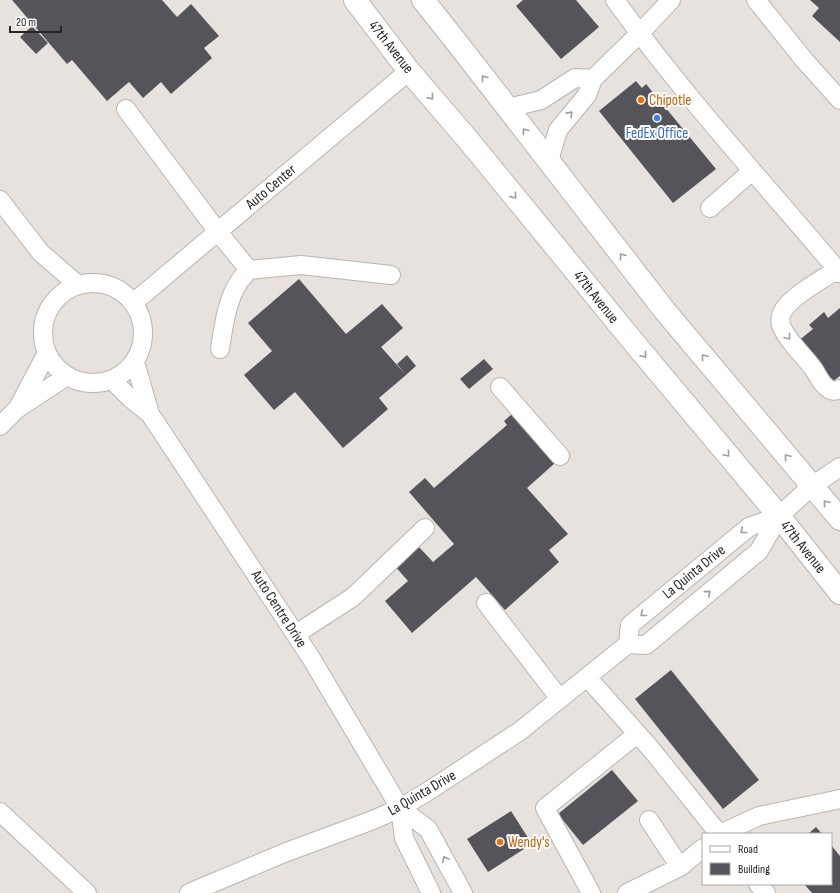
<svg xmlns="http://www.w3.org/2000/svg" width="840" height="893" viewBox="0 0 840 893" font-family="'Sofia Sans Condensed',sans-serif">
	<rect width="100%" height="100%" fill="#e7e2dd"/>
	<path fill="#55545a" d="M12 0H162L177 17 191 4 219 36 204 48 212 58 171 94 161 82 143 98 129 82 107 101 72 60 67 64Z
		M523 0H576L599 27 561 59 516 6Z
		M810 0H840V42L812 16 819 8Z
		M32 26 48 43 36 54 20 37Z
		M636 81 642 88 646 84 716 169 673 203 599 111Z
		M299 279 346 334 382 304 403 328 381 347 406 375 379 398 388 409 343 448 295 392 274 410 244 375 272 351 248 323Z
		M840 308V376L832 382 798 341 813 329 809 325 824 312 828 318Z
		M407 355 416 366 406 375 397 364Z
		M484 359 493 369 469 389 460 379Z
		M512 414 555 463 527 488 568 534 549 550 559 562 505 610 476 577 412 633 385 601 408 581 394 565 417 545 433 562 454 544 409 492 425 478 434 488 507 425 504 421Z
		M671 670 759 780 723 809 635 699Z
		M612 770 638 801 583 845 558 814Z
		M511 811 532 844 488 872 467 839Z
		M816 827 822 834H808Z
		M831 845 840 856V893H812L804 884H831Z"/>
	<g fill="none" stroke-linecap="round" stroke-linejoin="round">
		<defs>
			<path id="minor" d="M615 0C684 96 764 183 840 273
				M756 0 805 61 840 100
				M508 108 541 100 575 78 593 79
				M126 109 218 232 249 270
				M549 161 558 130 587 95 593 79 639 34 671 0
				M0 200 41 253 78 285
				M710 208 752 171
				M837 270C822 279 788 298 782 313 780 316 780 322 781 325 786 339 803 355 812 367 818 374 820 384 829 389 833 392 836 391 840 389
				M43 333a50 50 0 1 1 100 0a50 50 0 1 1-100 0Z
				M133 303 409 71
				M220 349C223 329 227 299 239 282 241 278 246 274 249 270L301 265 391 275
				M135 362 150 414
				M112 380 130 398 150 414 311 658 400 808 428 829 463 893
				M500 387 560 456
				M19 406 47 353
				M0 426 17 409 67 376
				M486 603 560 699
				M296 634 353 597 425 528
				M628 644 630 625 749 527 779 516
				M587 677 651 749 719 834
				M400 808 404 838 431 893
				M0 812 87 893
				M649 820 680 867
				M720 834 759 816 840 799
				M758 884 766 893
				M189 893 284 853 373 820 400 808 427 792 520 731 628 644 646 645 759 551 779 516 812 486 840 467
				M591 893 545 808 637 734
				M627 893 680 867 703 848"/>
			<path id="major" d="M355 0 409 71 469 141 631 339 779 516 840 593
				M423 0 458 44 665 311 840 519"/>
		</defs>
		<use href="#minor" stroke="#bab4b0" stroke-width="20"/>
		<use href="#major" stroke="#bab4b0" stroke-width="24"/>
		<use href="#minor" stroke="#fff" stroke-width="18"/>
		<use href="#major" stroke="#fff" stroke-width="22"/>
	</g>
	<defs><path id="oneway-chevron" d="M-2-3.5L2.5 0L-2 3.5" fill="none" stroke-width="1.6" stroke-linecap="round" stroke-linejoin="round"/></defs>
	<g stroke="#9e9d9c">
		<use href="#oneway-chevron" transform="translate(484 78) rotate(-128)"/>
		<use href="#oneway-chevron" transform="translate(431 97) rotate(49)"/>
		<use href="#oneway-chevron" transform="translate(570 114) rotate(-48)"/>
		<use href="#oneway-chevron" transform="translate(525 131) rotate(-128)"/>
		<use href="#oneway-chevron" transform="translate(514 196) rotate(51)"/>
		<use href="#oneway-chevron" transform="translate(622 256) rotate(-128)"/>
		<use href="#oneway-chevron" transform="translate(788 337) rotate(52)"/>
		<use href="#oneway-chevron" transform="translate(644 355) rotate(50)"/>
		<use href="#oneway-chevron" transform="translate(704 357) rotate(-130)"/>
		<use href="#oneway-chevron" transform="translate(727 454) rotate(50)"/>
		<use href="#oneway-chevron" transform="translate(787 457) rotate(-130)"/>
		<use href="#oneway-chevron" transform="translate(826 503) rotate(-130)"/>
		<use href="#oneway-chevron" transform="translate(743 531) rotate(141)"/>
		<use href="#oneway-chevron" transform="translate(708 593) rotate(-40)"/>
		<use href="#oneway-chevron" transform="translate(643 614) rotate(141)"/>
		<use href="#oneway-chevron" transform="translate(445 859) rotate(-118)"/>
	</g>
	<g fill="#e8710a" stroke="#fff" stroke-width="1.5">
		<circle cx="641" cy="100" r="4"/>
		<circle cx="500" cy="842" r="4"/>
	</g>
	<circle fill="#3f7fe0" stroke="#fff" stroke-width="1.5" cx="657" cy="118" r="4"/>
	<g text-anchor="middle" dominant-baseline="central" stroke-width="4" stroke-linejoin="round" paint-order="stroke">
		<g font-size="15" fill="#272523" stroke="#fff">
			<text transform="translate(391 47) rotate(52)">47th Avenue</text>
			<text transform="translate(271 187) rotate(-40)">Auto Center</text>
			<text transform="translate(596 297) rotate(51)">47th Avenue</text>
			<text transform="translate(803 547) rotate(51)">47th Avenue</text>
			<text transform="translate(694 572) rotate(-39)">La Quinta Drive</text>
			<text transform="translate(279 609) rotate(57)">Auto Centre Drive</text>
			<text transform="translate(422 793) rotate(-30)">La Quinta Drive</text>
		</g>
		<g font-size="15" fill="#c56008" stroke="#fff" text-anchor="start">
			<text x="649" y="100">Chipotle</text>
			<text x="508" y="842">Wendy's</text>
		</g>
		<g font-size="15" fill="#366cbe" stroke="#fff">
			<text x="657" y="133">FedEx Office</text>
		</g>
	</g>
	<rect x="702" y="833" width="130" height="52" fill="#ffffff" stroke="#a9a8a7"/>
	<rect x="710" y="846" width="20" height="6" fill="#ffffff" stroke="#a9a8a7"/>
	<text x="738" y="853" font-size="12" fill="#272523">Road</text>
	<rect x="710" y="863" width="20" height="12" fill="#55545a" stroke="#a9a8a7"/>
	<text x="738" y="873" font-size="12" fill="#272523">Building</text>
	<path d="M10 26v6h51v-6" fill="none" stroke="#272523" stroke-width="2"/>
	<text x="16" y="26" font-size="12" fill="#272523" stroke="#ffffff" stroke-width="3" paint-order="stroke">20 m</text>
</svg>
